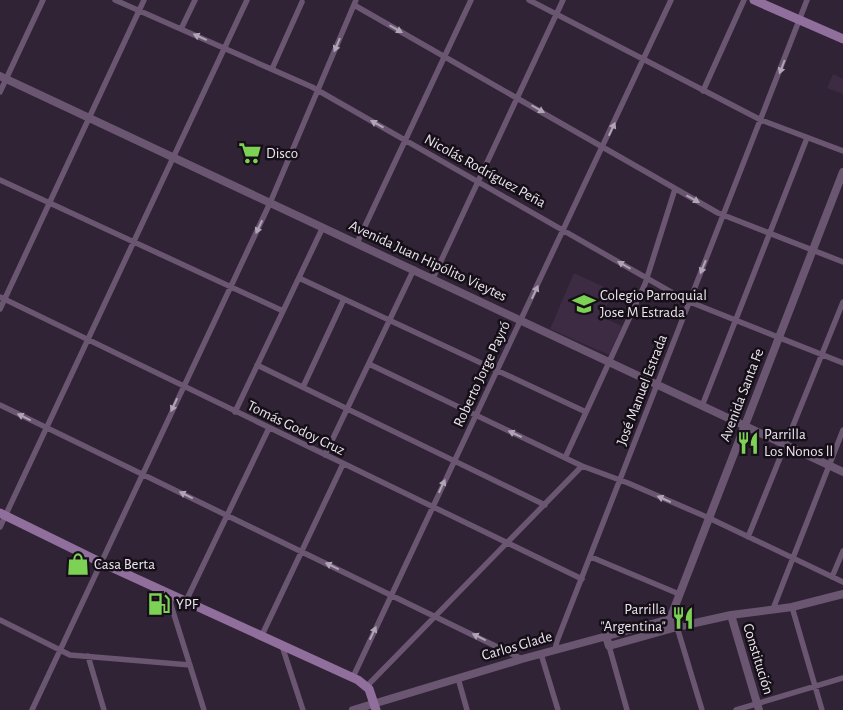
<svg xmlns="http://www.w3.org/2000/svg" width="843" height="710" viewBox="0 0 843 710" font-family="'Alegreya Sans',sans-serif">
	<rect width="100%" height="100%" fill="#302335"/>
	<path fill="#3c2b42" d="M833 74 843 79V94L827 88Z
		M574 273 613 291 602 317 622 326 609 355 550 329Z"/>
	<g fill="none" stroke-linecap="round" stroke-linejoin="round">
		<path stroke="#6b5672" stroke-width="5.5" d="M115 0 312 87 685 300 843 363
			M529 0 761 120 843 151
			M354 5 718 213 843 262
			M181 29 195 0
			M272 69 302 2
			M703 91 744 0
			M0 92 43 0
			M0 180 283 311
			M357 243 471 0
			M299 278 586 412
			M433 278 563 0
			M0 297 582 579
			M0 309 144 0
			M369 364 582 466 628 483 709 518 843 582
			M257 365 545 505
			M303 387 344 299
			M0 405 522 659
			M702 406 807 138
			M235 412 323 227
			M325 455 414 269
			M565 458 645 284 675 189
			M0 527 247 0
			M748 537 843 302
			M591 557 679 594
			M832 577 843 551
			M170 594 171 605 204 710
			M186 601 269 428
			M792 607 822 710
			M773 609 843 430
			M0 620 70 655 190 665
			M677 627 702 710
			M262 635 343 464
			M282 646 303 710
			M609 646 627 710
			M555 650 557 641 807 0
			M541 654 558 710
			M88 656 104 710
			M353 677 671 0
			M458 678 467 710
			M367 686 582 466
			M32 710 270 203 356 0
			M736 710 843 678"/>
		<path stroke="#6b5672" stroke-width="8" d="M0 76 843 472
			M731 615 759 710
			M671 628 670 619 843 172
			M606 636 609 646 677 627 731 615 792 607 843 594
			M353 710 522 659 670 619"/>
		<path stroke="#906f9c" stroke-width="9" d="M754 0 843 39
			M0 513 102 563 358 680 369 689 376 710"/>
	</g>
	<defs><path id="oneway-solid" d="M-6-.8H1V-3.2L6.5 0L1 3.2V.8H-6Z" transform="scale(1.25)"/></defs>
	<g fill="#b2a4b7">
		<use href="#oneway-solid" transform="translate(396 29) rotate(30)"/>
		<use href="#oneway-solid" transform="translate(200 37) rotate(-156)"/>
		<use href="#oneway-solid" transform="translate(337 45) rotate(113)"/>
		<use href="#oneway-solid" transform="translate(782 67) rotate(111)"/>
		<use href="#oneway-solid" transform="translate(538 109) rotate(30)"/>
		<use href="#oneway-solid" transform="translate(377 124) rotate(-151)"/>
		<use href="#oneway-solid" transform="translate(612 129) rotate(-65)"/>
		<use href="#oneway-solid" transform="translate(693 199) rotate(29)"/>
		<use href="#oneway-solid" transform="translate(259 227) rotate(115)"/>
		<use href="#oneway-solid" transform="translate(624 265) rotate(-150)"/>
		<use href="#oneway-solid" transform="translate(703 267) rotate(112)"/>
		<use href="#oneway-solid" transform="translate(535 292) rotate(-65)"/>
		<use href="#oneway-solid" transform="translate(174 405) rotate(115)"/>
		<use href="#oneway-solid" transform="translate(24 417) rotate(-154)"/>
		<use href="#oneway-solid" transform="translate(515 434) rotate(-155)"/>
		<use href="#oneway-solid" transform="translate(442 486) rotate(-65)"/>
		<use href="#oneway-solid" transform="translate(186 495) rotate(-154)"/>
		<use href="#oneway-solid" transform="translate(664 499) rotate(-156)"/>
		<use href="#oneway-solid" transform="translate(332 566) rotate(-154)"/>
		<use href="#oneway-solid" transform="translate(373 633) rotate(-65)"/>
		<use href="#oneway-solid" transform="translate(479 637) rotate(-154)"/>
	</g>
	<defs>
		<symbol id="supermarket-bare" viewBox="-9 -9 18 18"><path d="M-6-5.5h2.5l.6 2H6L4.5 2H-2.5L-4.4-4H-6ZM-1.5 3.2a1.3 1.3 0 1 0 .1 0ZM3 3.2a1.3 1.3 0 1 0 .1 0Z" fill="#7dd154" stroke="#150f17" stroke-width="2.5" paint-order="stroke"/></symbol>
		<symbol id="university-bare" viewBox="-9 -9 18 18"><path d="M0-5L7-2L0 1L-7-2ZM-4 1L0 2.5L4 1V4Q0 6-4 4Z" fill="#7dd154" stroke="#150f17" stroke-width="2.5" paint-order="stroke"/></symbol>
		<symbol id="restaurant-bare" viewBox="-9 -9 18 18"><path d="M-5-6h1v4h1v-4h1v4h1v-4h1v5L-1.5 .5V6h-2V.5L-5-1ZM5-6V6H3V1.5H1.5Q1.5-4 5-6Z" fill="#7dd154" stroke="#150f17" stroke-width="2.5" paint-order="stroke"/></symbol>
		<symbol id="shop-bare" viewBox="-9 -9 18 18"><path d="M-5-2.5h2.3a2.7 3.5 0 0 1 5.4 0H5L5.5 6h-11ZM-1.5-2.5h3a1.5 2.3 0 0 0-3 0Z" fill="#7dd154" stroke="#150f17" stroke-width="2.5" paint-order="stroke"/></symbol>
		<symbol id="fuel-bare" viewBox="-9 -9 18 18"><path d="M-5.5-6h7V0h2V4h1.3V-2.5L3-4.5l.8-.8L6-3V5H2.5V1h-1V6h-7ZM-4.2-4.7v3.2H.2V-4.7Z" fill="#7dd154" stroke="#150f17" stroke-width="2.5" paint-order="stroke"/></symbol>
	</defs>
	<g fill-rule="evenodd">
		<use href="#supermarket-bare" x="234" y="137" width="32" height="32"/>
		<use href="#university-bare" x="568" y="288" width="32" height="32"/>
		<use href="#restaurant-bare" x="732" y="427" width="32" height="32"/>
		<use href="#shop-bare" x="62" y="548" width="32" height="32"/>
		<use href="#fuel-bare" x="143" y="588" width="32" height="32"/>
		<use href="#restaurant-bare" x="667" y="602" width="32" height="32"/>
	</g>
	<g text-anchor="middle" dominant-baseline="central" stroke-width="5" stroke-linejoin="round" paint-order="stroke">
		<g font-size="15" fill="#ece3ef" stroke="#150f17" text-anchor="start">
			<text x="266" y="153">Disco</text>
			<text x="600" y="295">Colegio Parroquial<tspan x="600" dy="17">Jose M Estrada</tspan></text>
			<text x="764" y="434">Parrilla<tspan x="764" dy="17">Los Nonos ll</tspan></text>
			<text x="94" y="564">Casa Berta</text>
			<text x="176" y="604">YPF</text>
			<text x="666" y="609" text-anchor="end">Parrilla<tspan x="666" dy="17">"Argentina"</tspan></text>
		</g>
		<g font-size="15" fill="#ece3ef" stroke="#150f17">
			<text transform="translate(485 171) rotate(29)">Nicolás Rodríguez Peña</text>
			<text transform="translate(428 261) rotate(25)">Avenida Juan Hipólito Vieytes</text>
			<text transform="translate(482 374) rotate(-65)">Roberto Jorge Payró</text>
			<text transform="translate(642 390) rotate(-69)">José Manuel Estrada</text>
			<text transform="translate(742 395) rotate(-69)">Avenida Santa Fe</text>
			<text transform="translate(296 428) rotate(26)">Tomás Godoy Cruz</text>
			<text transform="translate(517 646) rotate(-16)">Carlos Glade</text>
			<text transform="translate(758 659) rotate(73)">Constitución</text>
		</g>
	</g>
</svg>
